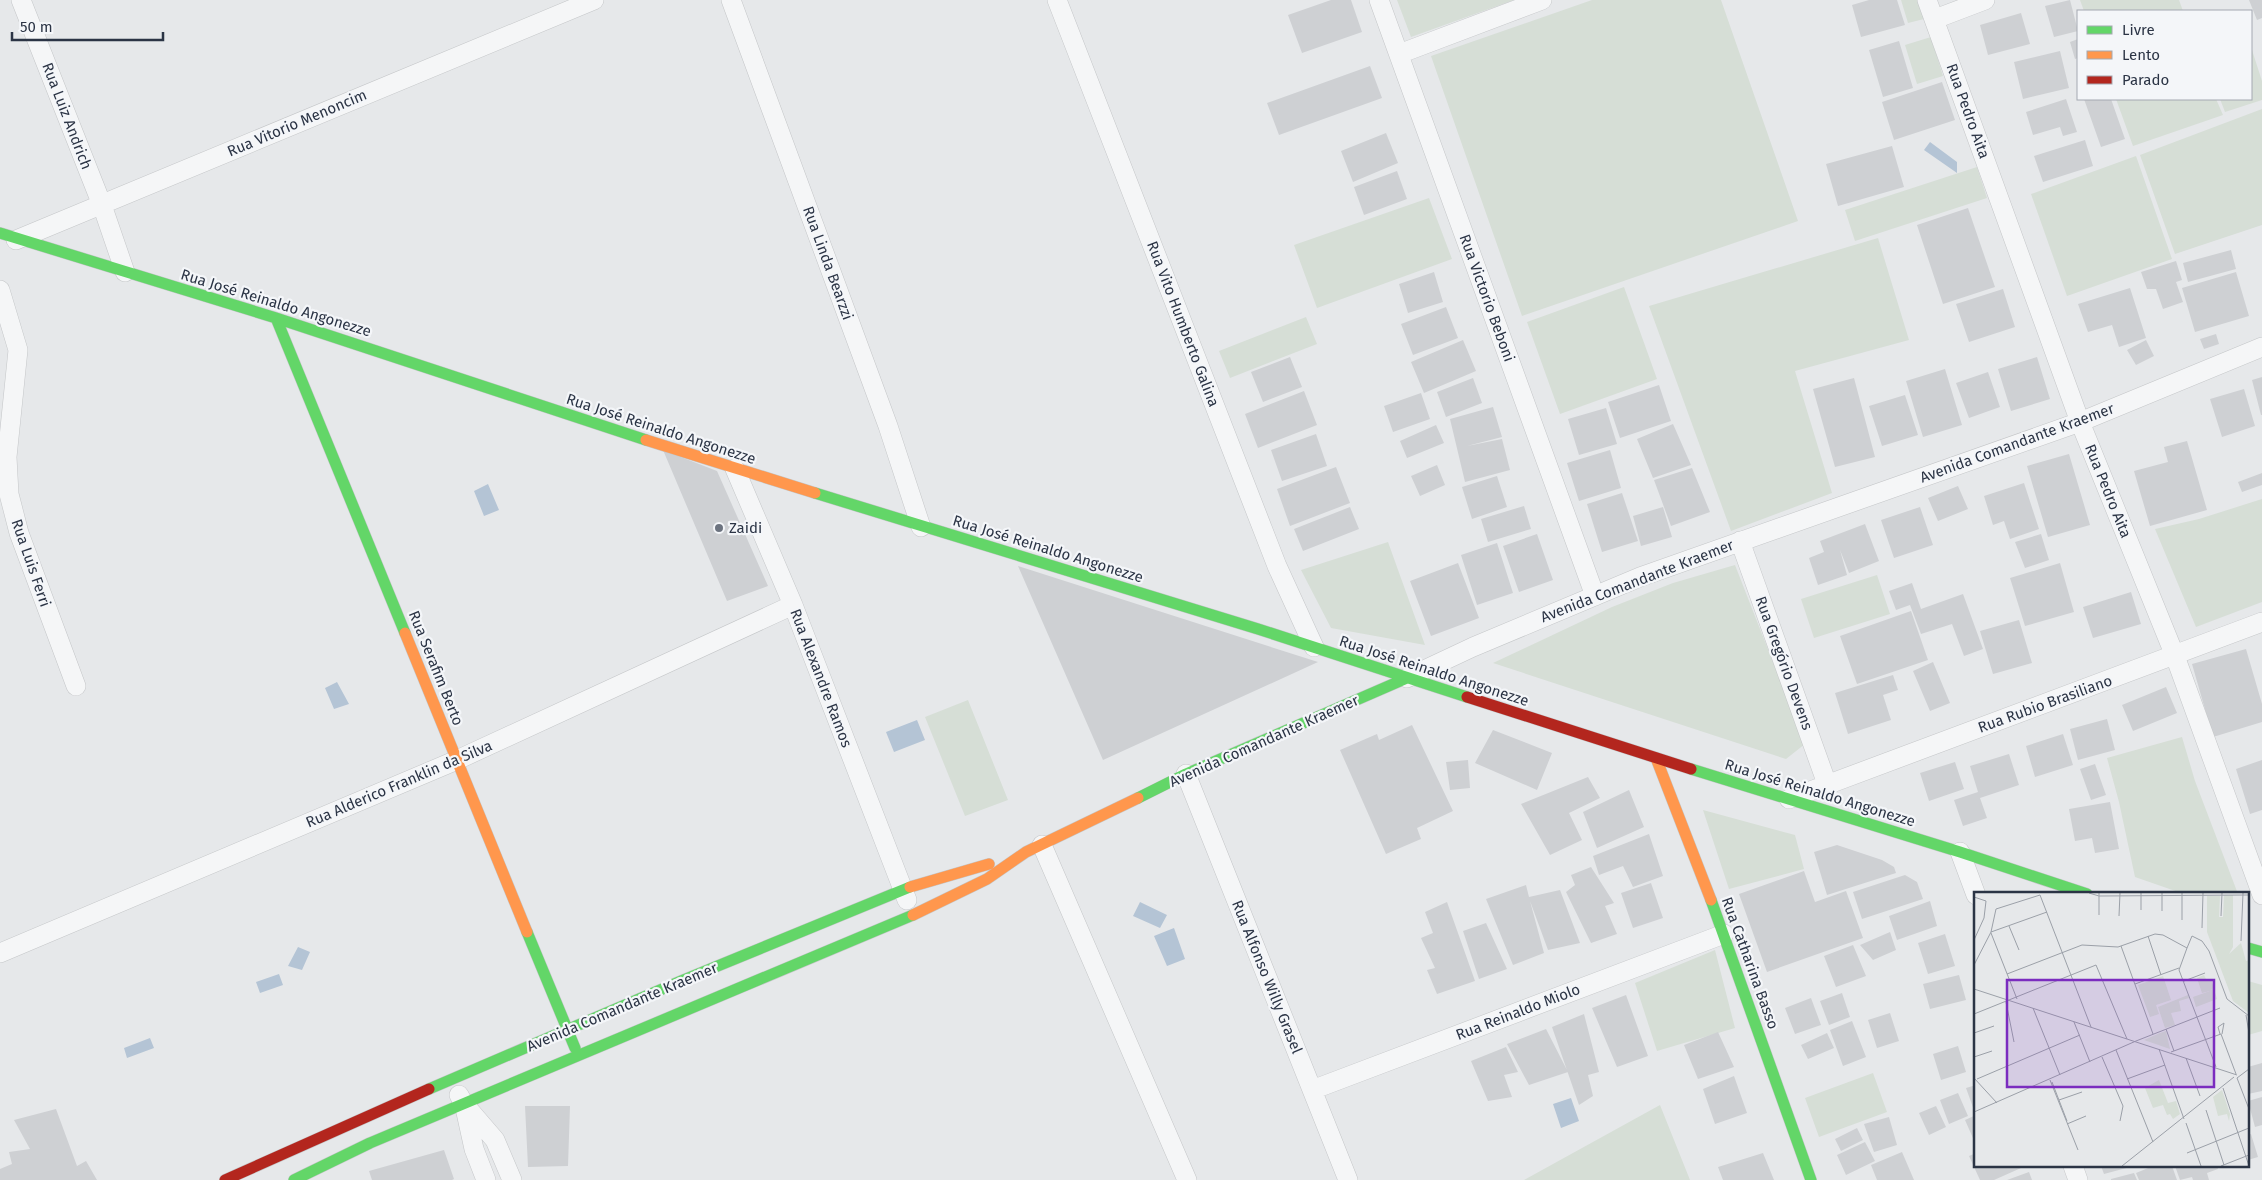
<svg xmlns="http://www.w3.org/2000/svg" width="2262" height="1180" viewBox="0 0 2262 1180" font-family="'Fira Sans',sans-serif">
	<rect width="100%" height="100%" fill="#e6e8ea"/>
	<path fill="#d6ded6" d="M1397 0H1514L1411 37Z
		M1592 0H1721L1798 221 1522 316 1431 56Z
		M1901 0H1919L1924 19 1908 23Z
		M2080 0H2179L2183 11H2084Z
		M1931 37 1943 76 1917 84 1905 45Z
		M2251 47 2262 81V100L2225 112 2220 99H2251Z
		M2116 99H2216L2223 115 2133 146Z
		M2262 109V225L2175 254 2140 155Z
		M2136 156 2172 259 2067 296 2031 194Z
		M1977 167 1987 198 1855 241 1845 210Z
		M1429 198 1452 259 1317 308 1294 245Z
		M1878 238 1909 340 1795 371 1832 493 1731 531 1649 306Z
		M1624 287 1657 379 1560 414 1527 322Z
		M1306 317 1317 344 1230 378 1219 351Z
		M2262 499V602L2196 627 2155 529 2199 519Z
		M1388 542 1425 645 1331 628 1301 570Z
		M1735 565 1805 744 1786 759 1493 663 1612 607 1673 583Z
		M1877 575 1890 614 1814 638 1801 599Z
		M968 700 1008 800 965 816 925 717Z
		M2182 737 2195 781 2238 894H2184L2135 877 2119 802 2107 758Z
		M1703 810 1795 835 1804 869 1729 889Z
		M1715 950 1735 1028 1657 1051 1635 983Z
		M2248 981 2262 985V1031L2248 1035Z
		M1873 1073 1887 1112 1819 1137 1805 1098Z
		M1660 1105 1690 1180H1524Z"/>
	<path fill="#b4c4d5" d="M1930 142 1957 162V173L1924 150Z
		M488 484 499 510 484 516 474 491Z
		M337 682 349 704 334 709 325 688Z
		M917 720 925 740 894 752 886 732Z
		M1140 902 1167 915 1160 928 1133 916Z
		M1174 928 1185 959 1167 966 1154 936Z
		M298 947 310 952 302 970 288 966Z
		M279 974 283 985 260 993 256 982Z
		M150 1038 154 1048 127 1058 124 1048Z
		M1571 1098 1579 1121 1561 1128 1553 1104Z"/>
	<path fill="#ced0d3" d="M1331 0H1351L1362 32 1302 53 1288 15Z
		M1869 0H1897L1905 25 1861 37 1852 5Z
		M2070 0 2078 31 2054 37 2045 6Z
		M2249 0H2262V18L2257 20Z
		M2021 13 2030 44 1988 55 1980 25Z
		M2078 39V58L2075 59 2070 42Z
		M1899 41 1913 88 1883 97 1869 50Z
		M2060 51 2069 88 2023 99 2014 62Z
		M1370 66 1382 98 1279 135 1267 103Z
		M1942 82 1955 120 1894 140 1882 102Z
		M2066 99 2077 132 2063 136 2060 127 2033 135 2026 112Z
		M2084 99H2111L2125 139 2101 147Z
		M1386 133 1398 163 1353 182 1341 151Z
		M2085 140 2093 166 2043 182 2034 156Z
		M1892 146 1904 187 1838 206 1826 164Z
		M1397 171 1407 199 1364 215 1354 187Z
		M1968 208 1995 287 1943 304 1917 225Z
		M2231 250 2236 269 2188 282 2183 263Z
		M2176 261 2182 280 2176 282 2183 302 2163 309 2156 289H2147L2141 272Z
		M1434 272 1443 302 1408 313 1399 284Z
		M2236 272 2249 316 2195 332 2182 288Z
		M2130 288 2146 338 2119 347 2112 325 2088 332 2078 304Z
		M2003 289 2015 327 1969 342 1956 304Z
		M1446 307 1458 338 1413 355 1401 324Z
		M2216 334 2219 344 2204 349 2200 339Z
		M1463 340 1476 371 1424 393 1411 362Z
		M2146 340 2154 356 2136 365 2127 350Z
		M1290 357 1302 387 1263 402 1251 372Z
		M2037 357 2050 399 2011 411 1998 369Z
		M1945 369 1962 425 1923 437 1906 381Z
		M1988 372 2000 407 1969 418 1956 383Z
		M2262 377V415H2261L2252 380Z
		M1473 378 1482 403 1446 417 1437 392Z
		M1854 378 1875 457 1835 467 1813 389Z
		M1659 385 1671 421 1620 438 1608 402Z
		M2244 389 2255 426 2222 437 2210 399Z
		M1304 391 1317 425 1258 448 1245 414Z
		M1421 393 1430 419 1393 432 1384 406Z
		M1905 395 1918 435 1882 446 1869 406Z
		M1493 407 1502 437 1467 446 1502 439 1510 470 1465 482 1450 419Z
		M1606 408 1617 444 1579 455 1568 419Z
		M1673 424 1691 465 1653 478 1637 439Z
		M1436 425 1444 443 1407 458 1400 441Z
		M1316 434 1327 466 1282 481 1271 450Z
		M2187 441 2207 510 2150 526 2134 471 2168 462 2164 447Z
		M663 450 717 471 768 586 727 601Z
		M1610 450 1621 488 1579 501 1567 463Z
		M2069 454 2090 525 2048 537 2027 466Z
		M1437 465 1445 485 1420 496 1411 476Z
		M1336 467 1350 503 1290 526 1277 489Z
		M1692 468 1710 512 1671 526 1654 480Z
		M2262 473V485L2242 492 2238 482Z
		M1497 476 1507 507 1472 519 1462 487Z
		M2024 483 2039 529 2010 539 2004 521 1993 525 1984 496Z
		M1958 486 1968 509 1938 521 1928 498Z
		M1622 493 1638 541 1602 552 1587 504Z
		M1524 506 1531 529 1488 542 1481 519Z
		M1350 507 1359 529 1303 551 1294 529Z
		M1663 507 1672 537 1641 546 1633 516Z
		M1920 507 1933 545 1894 558 1881 520Z
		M1865 524 1879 561 1849 573 1840 550 1847 575 1818 585 1809 558 1824 552 1820 541Z
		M1537 534 1553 580 1519 592 1503 546Z
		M2041 534 2049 560 2025 568 2015 542Z
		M1497 543 1513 593 1477 605 1461 555Z
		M1458 563 1479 618 1431 636 1410 581Z
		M2060 563 2074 612 2025 626 2010 578Z
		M1018 566 1318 662 1103 760Z
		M1912 583 1921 609 1963 594 1983 649 1964 656 1952 624 1921 634 1910 605 1896 610 1889 591Z
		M2131 592 2141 624 2093 638 2083 607Z
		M1911 611 1928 660 1857 684 1840 636Z
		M2019 620 2032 663 1993 674 1980 631Z
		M2246 649 2262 704V722L2213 737 2192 664Z
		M1933 662 1950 703 1930 711 1913 671Z
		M1893 675 1898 690 1883 695 1891 720 1848 734 1835 693Z
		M2166 687 2177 713 2133 731 2122 705Z
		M2107 719 2115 750 2078 760 2070 729Z
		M1412 725 1453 811 1417 828 1421 839 1386 854 1340 750 1377 734 1379 740Z
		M1493 730 1552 753 1537 790 1475 763Z
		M2063 734 2073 765 2035 777 2026 746Z
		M2009 754 2019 785 1980 798 1987 818 1963 826 1954 800 1978 792 1970 766Z
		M1468 760 1470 788 1450 790 1446 762Z
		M2262 760V810L2250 814 2236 769Z
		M1955 762 1964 789 1929 801 1920 773Z
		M2095 764 2106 795 2091 800 2080 769Z
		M1588 777 1600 798 1569 813 1582 840 1550 855 1521 804Z
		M1629 790 1644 827 1597 848 1583 812Z
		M2110 802 2119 849 2095 853 2092 838 2075 841 2069 809Z
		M1649 834 1663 876 1633 887 1623 866 1599 875 1593 856Z
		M1837 845 1882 860 1894 867 1896 873 1827 895 1814 852Z
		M1591 867 1614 903 1605 906 1617 934 1591 943 1566 892 1575 885 1571 875Z
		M1804 871 1815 902 1846 891 1863 938 1767 972 1739 894Z
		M1905 875 1917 882 1923 899 1862 919 1853 892Z
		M1651 883 1663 918 1633 928 1621 893Z
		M1526 885 1529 897 1560 890 1580 943 1548 950 1530 901 1544 953 1513 965 1486 899Z
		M1930 901 1937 926 1897 940 1889 916Z
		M1447 902 1475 981 1437 994 1427 970 1435 968 1421 938 1433 933 1425 912Z
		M1486 923 1507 969 1479 979 1463 931Z
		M1890 932 1896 950 1873 960 1860 945Z
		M1945 934 1955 966 1928 974 1918 943Z
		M1853 945 1866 976 1836 987 1824 956Z
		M1959 975 1966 1000 1930 1009 1923 984Z
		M1842 993 1850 1017 1829 1025 1820 1001Z
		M1626 995 1648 1056 1617 1067 1592 1008Z
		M1811 998 1821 1025 1795 1034 1785 1008Z
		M1890 1013 1899 1041 1877 1048 1868 1020Z
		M1584 1014 1599 1072 1588 1075 1593 1096 1579 1105 1552 1027Z
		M1852 1021 1866 1057 1843 1066 1830 1030Z
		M1546 1029 1568 1072 1529 1085 1507 1044Z
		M1718 1032 1734 1067 1698 1079 1684 1045Z
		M1827 1033 1834 1048 1808 1059 1801 1045Z
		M1958 1046 1966 1072 1941 1080 1933 1054Z
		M1506 1047 1518 1072 1504 1075 1512 1097 1488 1101 1471 1061Z
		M2262 1063V1091L2248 1094V1067Z
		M1734 1076 1747 1113 1715 1124 1703 1089Z
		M1976 1085V1113H1975L1966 1088Z
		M1958 1093 1968 1116 1949 1124 1940 1100Z
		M2262 1097V1125L2255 1127 2248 1101Z
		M525 1106H570L568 1166 528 1167Z
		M1936 1106 1946 1127 1929 1135 1919 1113Z
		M56 1109 77 1166 86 1161 97 1180H0V1169L12 1164 9 1152 30 1149 14 1120Z
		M1976 1115V1145L1965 1120Z
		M1889 1117 1897 1145 1874 1152 1864 1124Z
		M1857 1128 1863 1140 1841 1151 1835 1139Z
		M2251 1134 2258 1157 2248 1160V1135Z
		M1865 1142 1875 1161 1846 1175 1837 1155Z
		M444 1150 454 1179 452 1180H372L369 1171Z
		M1902 1152 1914 1180H1877L1871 1165Z
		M1763 1153 1774 1180H1723L1718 1167Z
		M1976 1153V1166H2020L2021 1168 1994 1180H1980L1969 1156Z
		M2101 1166H2130V1167L2104 1174Z
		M2153 1166H2172L2177 1180H2139L2136 1173Z
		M2175 1166H2217L2218 1169 2207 1173 2209 1180H2193L2192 1177 2180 1180Z
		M2029 1172 2032 1180H2007Z
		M2134 1173 2137 1180H2111V1179Z"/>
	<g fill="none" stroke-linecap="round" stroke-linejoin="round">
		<defs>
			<path id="street" d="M21 0 102 205 125 272
				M731 0 888 426 921 527
				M1057 0 1277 566 1314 647
				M1379 0 1595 596
				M1927 0 2080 422 2175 656 2262 895
				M1935 19 1985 0
				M1399 54 1542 0
				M16 240 594 0
				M0 290 18 350 7 457 9 494 19 533 76 686
				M735 469 793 605 907 900
				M1740 541 1827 784
				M1407 678 1473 647 1640 577 2080 422 2262 347
				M1186 774 1348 1180
				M1789 799 2262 622
				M1042 845 1187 1180
				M1960 852 1976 895
				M0 953 457 760 793 605
				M1312 1090 1724 934
				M459 1095 464 1104 495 1140 512 1180
				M465 1108 474 1149 486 1180
				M2073 1166 2078 1180"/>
			<path id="fast" d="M0 233 276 318 646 440
				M276 318 405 633
				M815 493 1258 629 1467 697
				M1691 769 1960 852 2087 894
				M1138 798 1186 774 1407 678
				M1711 900 1811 1180
				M527 932 575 1048
				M2248 948 2262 952
				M429 1089 681 981 910 887
				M294 1180 370 1143 913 915"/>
			<path id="slow" d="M646 440 815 493
				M405 633 527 932
				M1656 758 1711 900
				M910 887 989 864
				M913 915 987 879 1026 852 1138 798"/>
			<path id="jam" d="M1467 697 1691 769
				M225 1180 429 1089"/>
		</defs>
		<use href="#street" stroke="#c4c6c8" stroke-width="20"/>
		<use href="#fast" stroke="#c4c6c8" stroke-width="12"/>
		<use href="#slow" stroke="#c4c6c8" stroke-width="12"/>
		<use href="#jam" stroke="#c4c6c8" stroke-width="12"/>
		<use href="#street" stroke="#f5f6f7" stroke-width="19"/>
		<use href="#fast" stroke="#63d668" stroke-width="11"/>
		<use href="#slow" stroke="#ff974d" stroke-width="11"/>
		<use href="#jam" stroke="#b3261e" stroke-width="11"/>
	</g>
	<circle fill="#6c737f" stroke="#f4f6f9" stroke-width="2" cx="719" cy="528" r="5"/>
	<g text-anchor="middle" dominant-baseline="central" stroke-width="4.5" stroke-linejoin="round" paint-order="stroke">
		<g font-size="15" fill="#2b3445" stroke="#f4f6f9">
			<text transform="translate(1968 111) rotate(70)">Rua Pedro Aita</text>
			<text transform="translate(67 116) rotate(69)">Rua Luiz Andrich</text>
			<text transform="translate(297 123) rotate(-23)">Rua Vitorio Menoncim</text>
			<text transform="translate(828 263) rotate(70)">Rua Linda Bearzzi</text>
			<text transform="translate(1487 298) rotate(70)">Rua Victorio Beboni</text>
			<text transform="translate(276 303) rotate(17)">Rua José Reinaldo Angonezze</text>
			<text transform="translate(1183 324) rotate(69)">Rua Vito Humberto Galina</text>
			<text transform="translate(661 429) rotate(18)">Rua José Reinaldo Angonezze</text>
			<text transform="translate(2017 443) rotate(-20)">Avenida Comandante Kraemer</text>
			<text transform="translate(2108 491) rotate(68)">Rua Pedro Aita</text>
			<text transform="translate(1048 549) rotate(17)">Rua José Reinaldo Angonezze</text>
			<text transform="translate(31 563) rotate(71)">Rua Luis Ferri</text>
			<text transform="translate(1637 581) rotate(-21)">Avenida Comandante Kraemer</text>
			<text transform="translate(1784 663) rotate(70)">Rua Gregório Devens</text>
			<text transform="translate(436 668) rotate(68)">Rua Serafim Berto</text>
			<text transform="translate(1434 671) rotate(18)">Rua José Reinaldo Angonezze</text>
			<text transform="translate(821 678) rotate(69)">Rua Alexandre Ramos</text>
			<text transform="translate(2045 704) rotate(-20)">Rua Rubio Brasiliano</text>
			<text transform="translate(1264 741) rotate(-24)">Avenida Comandante Kraemer</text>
			<text transform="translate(399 784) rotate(-23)">Rua Alderico Franklin da Silva</text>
			<text transform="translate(1820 793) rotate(17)">Rua José Reinaldo Angonezze</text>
			<text transform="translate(1750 963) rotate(70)">Rua Catharina Basso</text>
			<text transform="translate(1267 977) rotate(68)">Rua Alfonso Willy Grasel</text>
			<text transform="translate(622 1007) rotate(-23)">Avenida Comandante Kraemer</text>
			<text transform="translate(1518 1012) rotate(-21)">Rua Reinaldo Miolo</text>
		</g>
		<g font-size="15" fill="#2b3445" stroke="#f4f6f9" text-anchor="start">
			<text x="729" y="528">Zaidi</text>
		</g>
	</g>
	<g transform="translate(1974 892)">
		<rect width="275" height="275" fill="#e6e8ea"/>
		<path d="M250 3H259V55L255 62 267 51 272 69 275 68V121L259 109 233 40V4H246L245 25H249ZM230 83 233 89 237 88 240 96 236 98 240 97 243 107 222 115 219 105 236 99 228 101 223 86ZM189 84 197 108 182 113 185 122 176 125 164 93ZM214 103 215 106 205 109 207 119 197 121 201 133 191 136 184 115ZM192 139 196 157 170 148 186 141ZM185 188 194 211 202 209 206 222 199 227 196 222 193 223 189 213 179 216 171 196ZM248 198 256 222 255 229 253 222 244 224 239 205Z" fill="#d6ded6"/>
		<path fill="none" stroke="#9ba0a8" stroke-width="1" d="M115 1 125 4 275 3M167 1V18M188 1V19M0 5 12 9 10 26 0 48M125 23V1M145 24 146 1M247 24 248 1M208 28V1M35 34 45 58M228 36 229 1M17 40 73 20M17 41 43 107M174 44 187 83M267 49 269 1M147 54 179 142M213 56 218 44 228 49 235 59 253 107 275 124M0 73 17 40 22 17 66 3 117 135M33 82 108 53 144 55 181 42 189 43 213 56 205 78 242 175M210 89 231 81M161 92 205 76M0 97 263 183M32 110 40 150M59 116 86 183M0 122 122 73 153 147M272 123 275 141M100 130 116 170M192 137 200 159M0 141 20 134M246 142 244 135 250 131 248 142M162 149 246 116M185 157 210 227M142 158 179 250M197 160 247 142 262 182M0 165 18 159M128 165 149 214 146 229M212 166 226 204M0 186 23 211M263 186 275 217M263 186 275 177M3 187 106 143M153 187 191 173M76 188 104 258M78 190 93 229M249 196 275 274M85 208 108 200M232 218 250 273M0 220 162 149M212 231 227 274M93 232 112 224M213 261 275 236M148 274 260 185M247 274 275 263"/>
		<path fill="#7b2cbf" fill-opacity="0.15" stroke="#7b2cbf" stroke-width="2.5" d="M33 88H240V195H33Z"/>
		<rect width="275" height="275" fill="none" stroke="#2b3445" stroke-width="2.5"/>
	</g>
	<rect x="2077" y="10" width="175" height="90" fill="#f4f6f9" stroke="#a4a8b1"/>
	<rect x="2087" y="26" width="25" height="8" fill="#63d668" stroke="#a4a8b1"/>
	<text x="2122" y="35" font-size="15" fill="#2b3445">Livre</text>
	<rect x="2087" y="51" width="25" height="8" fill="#ff974d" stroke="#a4a8b1"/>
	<text x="2122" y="60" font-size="15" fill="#2b3445">Lento</text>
	<rect x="2087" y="76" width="25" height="8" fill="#b3261e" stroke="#a4a8b1"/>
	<text x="2122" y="85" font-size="15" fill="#2b3445">Parado</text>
	<path d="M12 32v8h151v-8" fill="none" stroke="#2b3445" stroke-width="2.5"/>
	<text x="20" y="32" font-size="15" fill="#2b3445" stroke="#f4f6f9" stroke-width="4" paint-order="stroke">50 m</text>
</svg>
